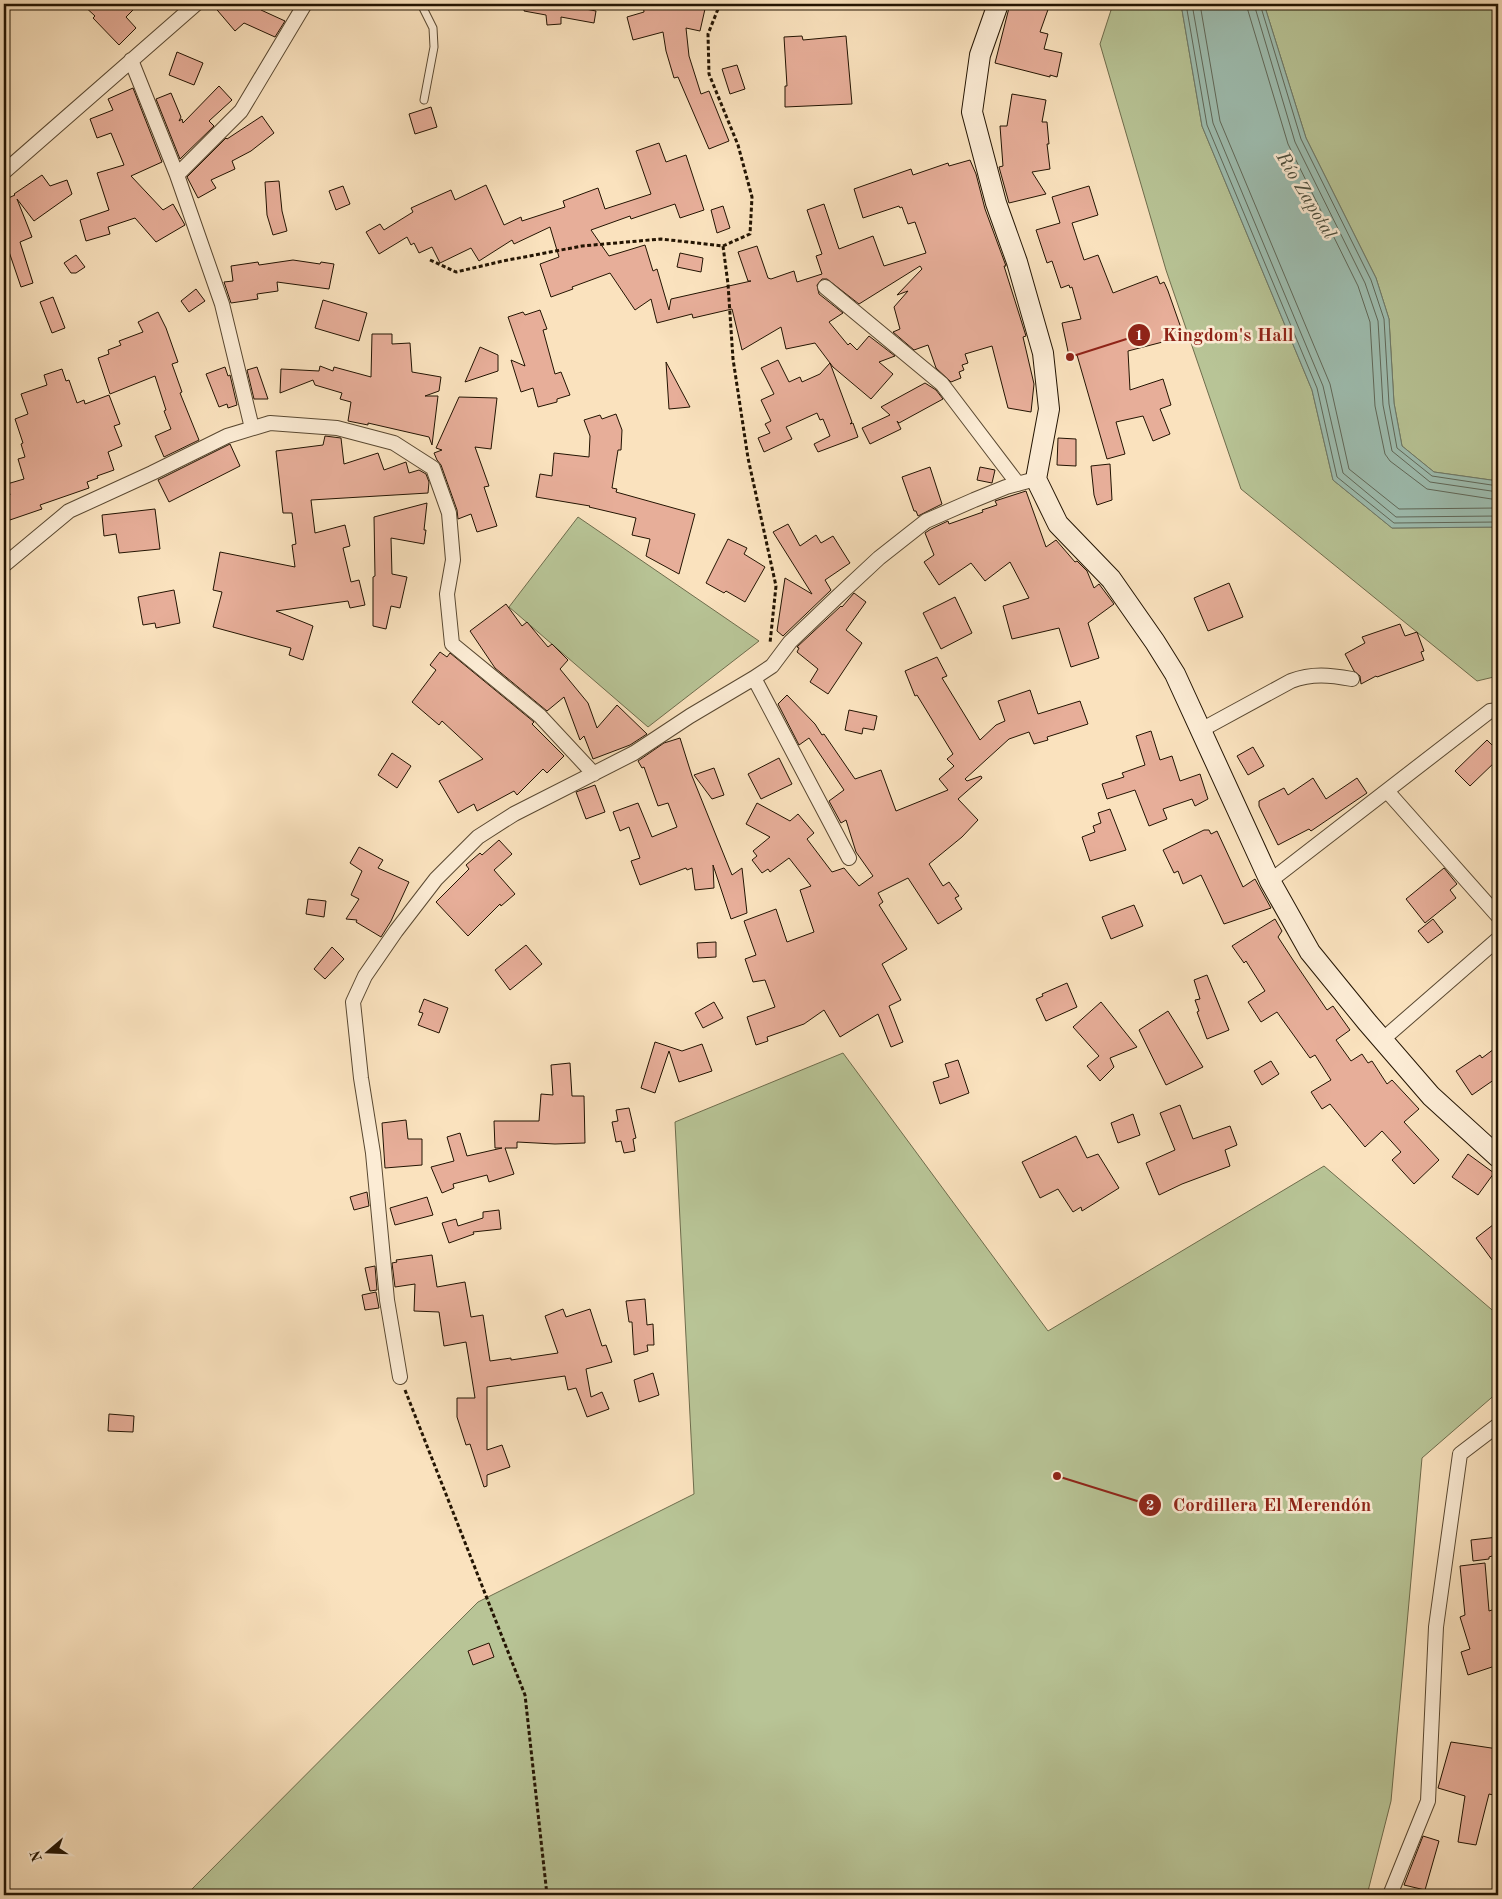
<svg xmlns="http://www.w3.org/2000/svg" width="1502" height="1899" viewBox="0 0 1502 1899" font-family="'Old Standard TT',serif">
	<rect width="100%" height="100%" fill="#fae2be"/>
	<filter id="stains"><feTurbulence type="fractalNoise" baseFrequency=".004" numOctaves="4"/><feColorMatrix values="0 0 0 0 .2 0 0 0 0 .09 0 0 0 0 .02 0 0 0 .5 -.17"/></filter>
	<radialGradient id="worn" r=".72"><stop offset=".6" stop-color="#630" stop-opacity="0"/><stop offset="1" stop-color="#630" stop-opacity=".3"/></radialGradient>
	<path fill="#b8c496" stroke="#6e6c4c" d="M1113 4H1181L1202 126 1312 390 1333 480 1392 528 1498 527V676L1477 681 1241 489 1166 270 1100 44Z
		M1264 4H1498V481L1434 472 1402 446 1394 403 1389 319 1376 278 1306 138Z
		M578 517 759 641 648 727 509 607Z
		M843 1053 1048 1331 1324 1166 1498 1315V1392L1422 1458 1391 1801 1367 1895H186L478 1602 694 1494 675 1122Z"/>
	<path fill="#9ebeb1" stroke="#6d7a6b" d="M1181 4H1264L1306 138 1376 278 1389 319 1394 403 1402 446 1434 472 1498 481V527L1392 528 1333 480 1312 390 1202 126Z"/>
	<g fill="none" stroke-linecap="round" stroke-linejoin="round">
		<path stroke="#60695a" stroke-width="1" d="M1186 4 1207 125 1317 388 1337 477 1394 523 1498 522
			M1192 4 1213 123 1323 386 1343 473 1396 517 1498 516
			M1200 4 1220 121 1330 384 1349 469 1399 509 1498 508
			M1246 4 1288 144 1358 286 1370 322 1375 406 1385 454 1390 461 1427 489 1498 500
			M1254 4 1295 142 1365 283 1378 321 1383 405 1392 451 1430 482 1498 492
			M1260 4 1301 139 1371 280 1384 319 1389 404 1397 448 1432 476 1498 486"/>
	</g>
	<path fill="#e7ae99" stroke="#231402" d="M82 4H139L126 17 136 28 119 45 93 18 95 16Z
		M212 4H267L261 10 285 21 275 37 244 23 235 31Z
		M525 4H559L596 11 594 23 561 17V24L547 25 546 15 524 11Z
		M643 4H702V8L705 9 700 31 686 28 689 56 701 94 709 91 729 141 709 149 678 77 674 78 666 51 663 32 633 40 627 17 644 12Z
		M1010 4H1050L1040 32 1048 34 1044 49 1062 53 1057 77 1050 75V77L995 63Z
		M802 36 803 40 846 36 852 104 785 107V86H787L784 37Z
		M177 52 203 63 194 85 169 75Z
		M737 65 745 89 730 94 722 69Z
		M219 86 232 100 209 121 214 126 180 159 156 99 171 93 181 117 179 121 182 119 183 123Z
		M133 88 162 162 131 176 163 210 173 204 185 225 156 242 135 218 108 227 110 234 86 241 80 220 109 210 97 173 124 165 111 133 97 138 90 119 113 110 108 99Z
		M1012 94 1046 100 1042 122H1047L1049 144H1047L1050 169 1032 172 1046 194 1009 203 999 167 1003 166 1000 126H1007Z
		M431 107 437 127 415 134 409 114Z
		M262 116 274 133 251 151 232 161 235 169 211 180 216 188 198 198 187 177 226 138 227 139Z
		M659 143 666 162 686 155 704 210 680 218 675 204 631 219 630 216 591 230 609 256 645 245 653 271 657 269 669 310 671 299 751 281H748L738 252 757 246 768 278 771 279 794 271 797 282 822 274 816 256 822 254 807 210 824 204 839 249 873 236 884 266 926 253 915 222 908 224 902 207 900 208 899 206 863 218 854 189 911 169 913 175 948 163 949 166 970 160 976 174 985 209 1006 266H1004L1026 336 1023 337 1034 384 1031 412 1008 408 992 346 965 354 968 363 962 365 964 370 959 372 961 378 951 382 936 368 928 345 914 350 893 332 900 329 894 307 908 291 897 295 922 269 920 266 859 304 827 279H822L817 285 819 294 843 313 829 322 848 345 850 343 857 350 869 336 895 356 879 362 893 374 871 399 833 367 815 343 786 349 781 327 742 350 732 309 693 318 692 314 657 323 651 299 635 310 610 273 572 287 573 289 551 297 540 264 559 257 550 227 514 244 512 240 479 261 471 248 440 263 432 247 419 253 414 243 411 245 407 237 379 254 366 232 380 224 384 230 413 212 411 208 451 190 455 200 486 185 504 225 521 217 522 221 565 207 563 201 598 188 605 209 651 194 636 151Z
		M42 175 50 186 67 180 72 194 34 221 17 199 32 237 20 242 33 283 21 287 4 237V200L15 195 14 194Z
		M279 181 282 211 287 231 273 235 267 215 265 182Z
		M343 186 350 204 336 210 329 191Z
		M1089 186 1098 215 1072 223 1084 260 1098 255 1113 293 1157 276 1160 284 1164 282 1168 291 1181 328 1175 330 1178 338 1128 351 1130 390 1163 379 1171 405 1160 409 1170 434 1153 441 1143 416 1116 422 1125 454 1107 459 1077 355 1069 356 1062 323 1081 319 1072 287 1070 288 1069 285 1061 288 1052 261 1047 263 1036 230 1060 223 1052 197Z
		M723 206 730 228 717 233 711 210Z
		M680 253 703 258 701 272 677 267Z
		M76 255 85 267 76 273H71L64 263Z
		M293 260 320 264 321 262 334 264 329 289 277 282 278 291 257 294 258 299 231 303 224 282 233 281 231 266 258 262 259 265Z
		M196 289 205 301 189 312 181 301Z
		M53 297 65 328 52 333 40 302Z
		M323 300 367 313 359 341 315 328Z
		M540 310 547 329 543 330 555 374 561 372 570 395 557 399V402L538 407 533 388 521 392 511 360 525 366 508 317 523 312 525 315Z
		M158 312 166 328 178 362 172 364 182 392 180 393 199 440 164 457 155 436 171 429 164 411 166 410 155 376 110 394 98 358 109 354 108 350 121 345 119 341 143 332 138 322Z
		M372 334H392V344L410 343 412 372 441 377 439 391 425 396H438L432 445 429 437 368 423V425L348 421 351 402 340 399 342 393 315 385 313 380 280 393 281 369 319 371 320 366 333 371 334 367 371 377Z
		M480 347 498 355V371L465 382Z
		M778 360 789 382 800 377 802 382 820 374 830 363 852 422 850 424 853 423 858 437 818 452 814 444 830 436 823 419 820 420 817 413 786 427 792 439 764 452 758 438 770 433 765 424 771 421 761 400 774 394 761 368Z
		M666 362 690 407 669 409Z
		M225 367 228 376 230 375 237 405 228 408 227 404 219 407 206 374Z
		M257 367 268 399H254L247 370Z
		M62 369 66 381 69 380 77 403 84 400 85 404 109 395 120 424 114 426 122 446 108 452 114 470 97 476 98 478 87 482 89 488 40 505 42 509 4 522V497L10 495 7 484 24 479 18 459 25 457 21 444 23 443 15 419 28 414 21 394 47 385 44 375Z
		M925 383 936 390 943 399 899 423 897 421 901 429 870 444 862 428 890 415 881 407Z
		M459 397 497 398 491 449 475 447 489 486 484 487 497 526 477 532 471 514 458 519 457 510 441 465 437 460 434 453 442 450 436 448Z
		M616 414 622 430 621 450H618L612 488 617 489 616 492 695 514 679 574 646 556 650 539 632 535 636 518 589 507 590 506 536 497 540 474 552 476 554 453 589 457 590 436 584 420 600 415 602 419Z
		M325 436 341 438 344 464 378 453 384 470 406 462 409 473 419 470 426 474 429 482 428 493 311 500 315 533 345 525 350 546 343 548 351 582 359 580 365 605 350 608 348 601 276 611 313 626 303 660 289 655 291 648 213 627 222 592 213 590 220 552 295 567 292 545 296 544 292 513H283L276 451 323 445Z
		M1058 438 1076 439V466L1057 465Z
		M230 444 240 466 169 502 158 480Z
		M1110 464 1112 500 1097 505 1094 495 1091 466Z
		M930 467 942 504 918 516 916 511H914L902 477Z
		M980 467 995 470 992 483 977 480Z
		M1026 491 1046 547 1056 540 1075 562 1077 561 1087 571 1094 588 1099 584 1114 604 1088 623 1099 658 1071 667 1059 628 1012 639 1003 606 1029 598 1010 562 985 581 971 563 939 585 924 562 934 555 925 533 931 529 948 521 949 524 983 512 982 510 997 505 995 501Z
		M427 503 424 530H426L424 544 391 538 392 574 407 577 400 608 391 606 386 629 373 626V577L375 576 374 517Z
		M155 509 160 549 119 553 116 534 104 536 102 515Z
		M788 524 800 546 816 535 821 543 833 536 850 563 825 580 831 590 783 636 777 631 785 578 812 594 773 532Z
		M728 539 747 548 744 554 765 567 745 602 726 591 724 593 706 583Z
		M1229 583 1243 617 1208 631 1194 598Z
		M174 590 180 623 156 628 155 623 143 625 138 597Z
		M854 593 866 602 846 630 862 643 828 694 810 682 818 669 797 652 799 648 797 647 841 606 842 607Z
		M955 597 972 633 941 649 923 613Z
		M506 604 522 626 527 622 548 647 552 644 568 660 560 669 588 703 597 728 617 705 647 734 630 745 593 759 584 736 580 740 564 697 547 711 495 668 470 631Z
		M1400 624 1405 636 1417 632 1424 651 1421 652 1424 660 1377 677 1376 676 1361 684 1360 676 1354 671 1345 654 1365 643 1362 637Z
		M440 652 447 657 450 653 534 722 532 724 564 756 547 773 543 769 517 795 514 791 477 811 474 804 458 813 439 781 483 759 442 721 439 725 412 702 436 670 430 665Z
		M937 657 947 676 942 678 980 740 996 725 1005 721 998 701 1030 690 1038 714 1080 701 1088 724 1047 737 1048 740 1034 744 1029 732 1009 739 965 779 967 781 981 776 982 778 958 799 978 820 962 837 929 864 943 886 949 882 959 896 955 898 962 909 938 924 908 878 878 893 883 902 879 905 907 949 882 964 901 1000 889 1006 903 1042 891 1047 878 1014 840 1037 824 1010 804 1024 767 1037 768 1041 756 1045 747 1017 775 1007 765 980 753 982 745 959 756 955 744 921 776 909 787 942 814 932 800 890 811 886 789 858 770 872 768 869 762 873 752 860 757 856 753 851 770 837 746 824 757 803 790 821 798 814 814 833 807 839 832 872 844 868 859 886 873 876 856 852 846 820 841 823 829 801 844 790 809 738 799 745 778 704 787 695 815 724 822 735 824 734 855 779 881 770 896 811 948 790 939 779 954 766 947 759 953 754 917 695 915 696 905 671Z
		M849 710 877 716 874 730 863 728 862 734 845 730Z
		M1151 731 1160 760 1172 756 1180 781 1200 774 1208 799 1195 806 1192 799 1163 809 1167 819 1149 826 1135 790 1107 799 1102 784 1124 777 1122 773 1145 765 1136 736Z
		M680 738 692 776 732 875 742 868 747 913 731 919 713 865 714 888 695 890 692 868 687 870 686 868 640 885 631 861 640 858 629 827 620 831 613 812 638 803 652 837 677 827 668 803 658 806 644 767 642 768 638 761 664 743Z
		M1487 740 1498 751 1493 756 1497 760 1470 786 1455 771Z
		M1253 747 1264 766 1248 775 1237 756Z
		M392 753 411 766 397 788 378 775Z
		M779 758 792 784 761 799 748 774Z
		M714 768 724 795 712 799 694 775Z
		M1313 778 1326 799 1357 778 1367 793 1311 831 1309 829 1278 845 1259 806V801L1284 788 1288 795Z
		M595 785 605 812 586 819 576 792Z
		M1110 809 1126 850 1090 861 1082 837 1095 832 1093 826 1101 823 1098 813Z
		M1204 830H1209L1211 834 1217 831 1243 887 1255 879 1271 908 1224 924 1201 875 1183 884 1178 871 1174 873 1163 850Z
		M499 840 512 854 494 870 515 894 501 906 500 904 468 936 436 902 469 869 466 865 480 853 482 855Z
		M359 847 383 860 378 868 409 882 391 921 381 937 356 922 357 920 346 919 359 899 351 895 362 871 350 863Z
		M1444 868 1457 884 1450 890 1456 898 1425 923 1406 899Z
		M308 899 326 901 324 917 306 914Z
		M1134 905 1143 926 1111 939 1102 917Z
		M1275 919 1282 931 1278 937 1293 960 1327 1010 1333 1006 1350 1030 1336 1040 1351 1061 1362 1054 1368 1063 1372 1061 1387 1084 1392 1080 1419 1109 1404 1122 1439 1160 1414 1184 1392 1160 1401 1152 1382 1131 1365 1147 1330 1104 1322 1109 1311 1092 1331 1080 1315 1055 1310 1058 1277 1012 1261 1022 1248 1002 1265 991 1246 961 1244 963 1232 946Z
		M1433 919 1443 932 1428 943 1418 931Z
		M716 942V957L698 958 697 943Z
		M526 945 542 964 510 990 495 970Z
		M332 947 344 959 325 979 314 969Z
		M1207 975 1229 1030 1207 1039 1197 1012 1199 1011 1195 1000 1200 999 1194 980Z
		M1067 983 1077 1007 1046 1021 1036 999 1043 996 1042 994Z
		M424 999 448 1008 439 1033 418 1025 423 1013 419 1012Z
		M714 1002 723 1018 703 1028 695 1013Z
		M1101 1002 1137 1047 1110 1058 1114 1067 1100 1081 1087 1066 1099 1056 1073 1027Z
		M1168 1011 1203 1067 1166 1085 1139 1030Z
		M655 1042 682 1051 702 1044 712 1071 679 1082 669 1051 655 1093 641 1088Z
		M1498 1046V1077L1472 1095 1456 1071 1480 1055 1482 1058Z
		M958 1060 969 1093 940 1104 933 1082 949 1077 945 1064Z
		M1271 1061 1279 1074 1262 1085 1254 1071Z
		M570 1063 572 1096H584L585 1143 555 1144 517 1142V1148H505L514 1174 489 1182 487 1175 453 1184 454 1188 442 1193 431 1167 454 1161 447 1137 460 1133 467 1156 502 1148H495L494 1121H539L541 1094 553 1095 551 1065Z
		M1180 1105 1193 1139 1230 1126 1237 1145 1225 1150 1230 1166 1182 1184 1159 1195 1146 1163 1175 1150 1160 1113Z
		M629 1108 636 1138 633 1139 635 1151 624 1153 621 1141 616 1142 612 1122 618 1121 616 1110Z
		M1133 1114 1140 1135 1118 1143 1111 1123Z
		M406 1120 408 1139H422V1165L385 1168 382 1123Z
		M1076 1136 1087 1158 1098 1154 1119 1188 1082 1211 1081 1207 1073 1212 1058 1189 1040 1198 1022 1162Z
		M1468 1154 1494 1173 1478 1195 1452 1177Z
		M367 1192 369 1206 354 1210 350 1197Z
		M427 1197 433 1215 395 1225 390 1208Z
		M499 1210 501 1229 473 1232 474 1234 449 1243 442 1223 456 1219 458 1226 483 1218V1212Z
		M1498 1221V1268L1476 1238Z
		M432 1255 437 1287 465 1282 471 1317 483 1315 490 1361 511 1358V1360L558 1353 545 1316 563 1309 566 1317 590 1309 602 1346 606 1345 612 1362 586 1369 591 1397 602 1392 609 1409 587 1417 576 1388 568 1390 565 1376 487 1387V1450L502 1445 510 1467 487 1475V1486L484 1487 470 1444 466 1445 457 1417V1398H475L466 1342 444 1346 439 1312 414 1311 415 1284 395 1287 392 1263 397 1262 396 1260Z
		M375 1266 377 1290 370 1291 365 1268Z
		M376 1292 379 1308 365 1310 362 1295Z
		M645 1299 647 1325 653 1324 654 1345H647L648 1351 634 1355 632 1322H629L626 1301Z
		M653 1373 659 1395 639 1402 634 1380Z
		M109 1414 134 1416 133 1432 108 1431Z
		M1498 1537V1554L1489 1557V1559L1473 1561 1471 1540Z
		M1485 1563 1489 1611 1498 1608V1665L1468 1675 1461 1652 1470 1649 1460 1617 1465 1615 1460 1566Z
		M489 1643 494 1657 473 1665 468 1651Z
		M1451 1742 1498 1749V1796L1489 1794 1476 1845 1458 1842 1465 1796 1438 1788Z
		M1423 1836 1439 1841 1425 1890 1404 1885Z"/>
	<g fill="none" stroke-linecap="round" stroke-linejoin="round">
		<defs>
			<path id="lane" d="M421 4 433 28 434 47 424 100"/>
			<path id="street" d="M131 60 177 175 222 304 252 428
				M4 172 196 4
				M177 175 241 111 305 4
				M825 287 942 384 1018 484
				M4 565 69 511 152 473 227 436 270 423 337 428 394 443 433 468 449 513 453 560 447 594 452 644 540 716 594 774
				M754 678 849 858
				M1201 730 1291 681C1312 673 1330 675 1352 679
				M1387 791 1498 916
				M1270 881 1490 711 1498 710
				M1382 1040 1498 939
				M400 1377 387 1300 373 1153 361 1078 353 1002 365 976 396 931 436 879 478 837 514 814 634 753 690 716 754 678 772 666 790 642 836 598 879 558 926 521 974 500 1006 487 1036 479
				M1390 1895 1428 1801 1436 1627 1460 1454 1498 1425"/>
			<path id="secondary" d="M998 4 980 55 972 112 996 203 1017 262 1043 353 1049 409 1036 479 1058 524 1111 579 1155 642 1175 674 1270 881 1310 952 1367 1022 1431 1096 1498 1157"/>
		</defs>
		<use href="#lane" stroke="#594831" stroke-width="9"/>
		<use href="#street" stroke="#594831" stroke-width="16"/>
		<use href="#secondary" stroke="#231402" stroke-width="22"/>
		<path stroke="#231402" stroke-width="3" stroke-dasharray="4 2.5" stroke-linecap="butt" d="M723 246 728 284 733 359 748 458 776 586 770 643
			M430 260 456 272 503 261 582 246 661 239 723 246 750 234 752 197 738 145 709 74 708 34 720 4
			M405 1390 525 1695 547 1895"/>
		<use href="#lane" stroke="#fcecd5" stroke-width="7"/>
		<use href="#street" stroke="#fcecd5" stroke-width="14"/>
		<use href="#secondary" stroke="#fcecd5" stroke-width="20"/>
	</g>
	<g text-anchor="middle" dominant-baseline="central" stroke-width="5" stroke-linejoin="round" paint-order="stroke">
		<g font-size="19" font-style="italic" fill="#4e503f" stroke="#fcecd5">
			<text transform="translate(1305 196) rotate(59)">Río Zapotal</text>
		</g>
	</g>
	<path fill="none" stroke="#8f2418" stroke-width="2" d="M1070 357L1139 335M1057 1476L1150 1505"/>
	<g fill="#8f2418" stroke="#fcecd5" stroke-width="2">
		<circle cx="1070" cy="357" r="5"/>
		<circle cx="1057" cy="1476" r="5"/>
		<circle cx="1139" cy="335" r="12"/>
		<circle cx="1150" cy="1505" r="12"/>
	</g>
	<g font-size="15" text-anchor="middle" font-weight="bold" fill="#fff">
		<text x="1139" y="340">1</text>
		<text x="1150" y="1510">2</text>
	</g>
	<g font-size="19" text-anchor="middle" font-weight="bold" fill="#8f2418" stroke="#fcecd5" stroke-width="5" stroke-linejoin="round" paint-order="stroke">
		<text x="1228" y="341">Kingdom's Hall</text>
		<text x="1272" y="1511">Cordillera El Merendón</text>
	</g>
	<rect width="1502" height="1899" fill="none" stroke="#fae2be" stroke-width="20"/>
	<rect x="5" y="5" width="1492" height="1889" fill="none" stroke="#231402" stroke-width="2.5"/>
	<rect x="10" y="10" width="1482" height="1879" fill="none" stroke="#231402"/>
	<g transform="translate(48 1852) rotate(251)" stroke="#fcecd5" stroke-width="4" paint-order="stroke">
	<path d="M0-4L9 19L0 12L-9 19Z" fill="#231402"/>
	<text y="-8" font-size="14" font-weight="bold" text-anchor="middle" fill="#231402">N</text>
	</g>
	<rect width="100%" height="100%" filter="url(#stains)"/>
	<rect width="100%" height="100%" fill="url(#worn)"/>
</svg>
